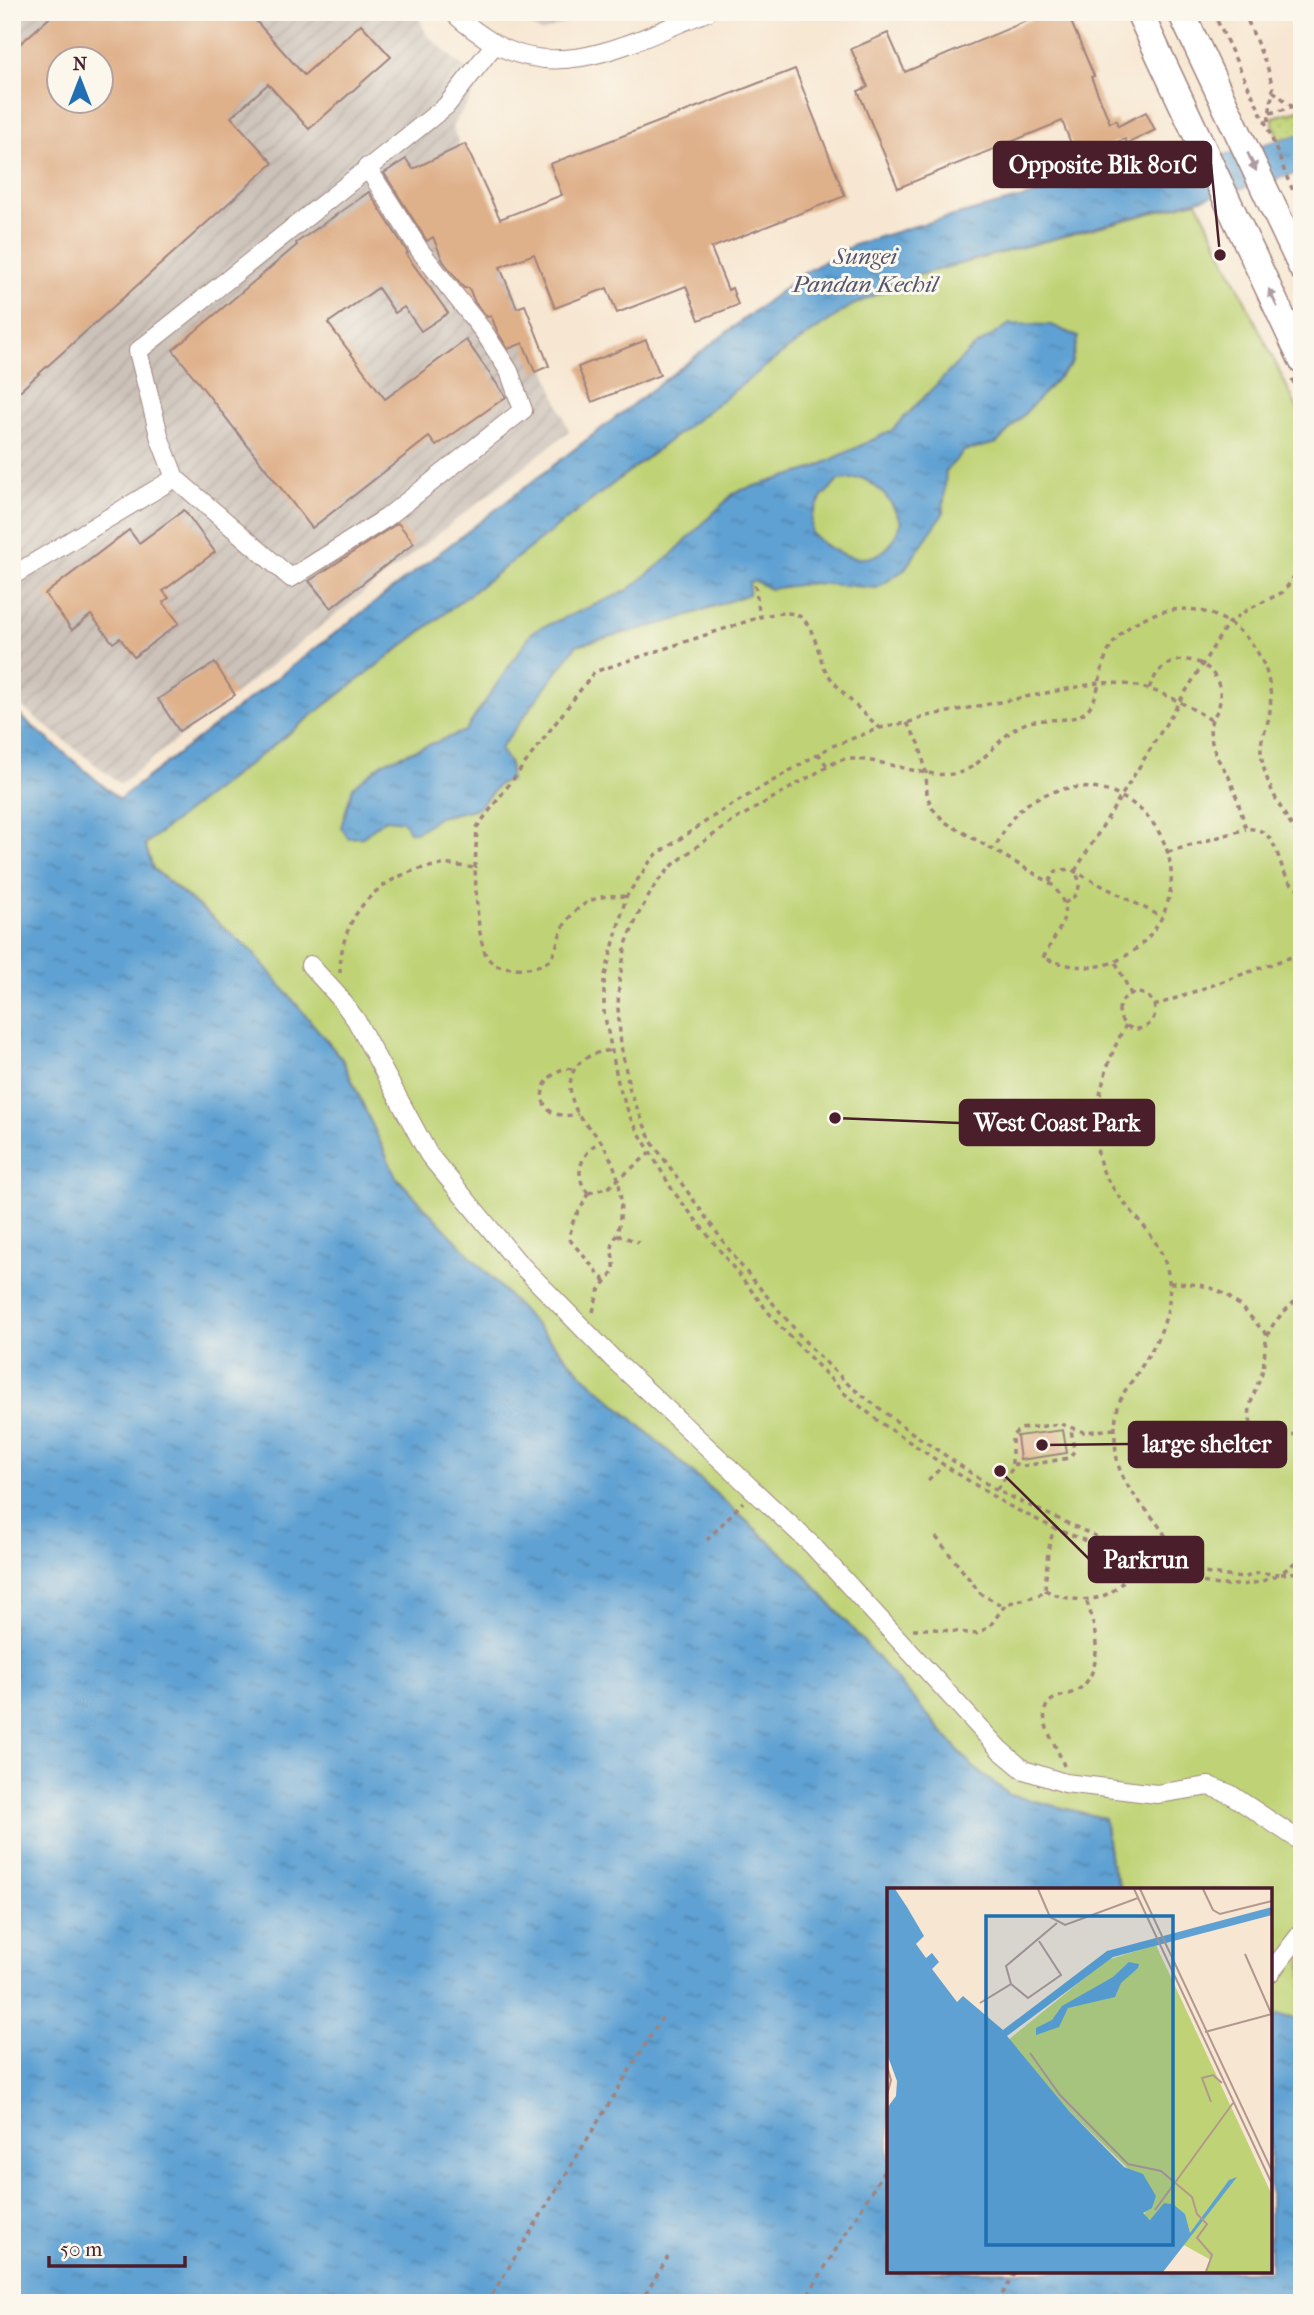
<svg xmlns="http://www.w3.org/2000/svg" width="1314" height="2315" viewBox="0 0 1314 2315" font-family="'IM FELL French Canon',serif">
	<defs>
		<pattern id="industrial-furrows" width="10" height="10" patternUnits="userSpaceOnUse" patternTransform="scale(1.75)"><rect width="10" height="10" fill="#ccc2b9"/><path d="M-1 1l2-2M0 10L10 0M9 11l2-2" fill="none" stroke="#b1a69f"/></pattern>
		<pattern id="grass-dots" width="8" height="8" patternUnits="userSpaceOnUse" patternTransform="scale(1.75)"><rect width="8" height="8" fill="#bfd376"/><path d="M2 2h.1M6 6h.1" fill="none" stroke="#a6b566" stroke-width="1.8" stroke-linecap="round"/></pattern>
		<pattern id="water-ripples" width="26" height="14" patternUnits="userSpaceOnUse" patternTransform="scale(1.75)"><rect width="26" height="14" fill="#5fa1d3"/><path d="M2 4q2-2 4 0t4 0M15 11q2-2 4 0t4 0" fill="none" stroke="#5083ab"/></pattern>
	</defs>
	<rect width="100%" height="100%" fill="#fbf7ec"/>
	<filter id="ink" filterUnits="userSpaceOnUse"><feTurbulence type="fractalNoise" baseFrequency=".0143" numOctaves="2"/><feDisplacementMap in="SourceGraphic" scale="14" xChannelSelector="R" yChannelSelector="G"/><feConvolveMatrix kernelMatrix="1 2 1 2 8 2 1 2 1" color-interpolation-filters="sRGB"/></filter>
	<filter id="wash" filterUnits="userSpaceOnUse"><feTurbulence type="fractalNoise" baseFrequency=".00686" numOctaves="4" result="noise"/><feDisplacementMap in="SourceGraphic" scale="28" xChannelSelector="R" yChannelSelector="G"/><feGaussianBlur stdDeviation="1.57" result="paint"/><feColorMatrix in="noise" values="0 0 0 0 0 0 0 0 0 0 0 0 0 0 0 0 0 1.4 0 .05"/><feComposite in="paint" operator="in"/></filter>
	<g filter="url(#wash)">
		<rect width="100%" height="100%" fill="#f7e7d2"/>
		<path fill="url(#industrial-furrows)" fill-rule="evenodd" d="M12 12H417L426 34 481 83 452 126 569 431 120 784 12 699ZM60 60H102V102H60Z
			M507 12H594L541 32Z"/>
		<path fill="url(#grass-dots)" stroke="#847950" stroke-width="2" d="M1302 109V134L1279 140 1273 124V117Z"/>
		<path fill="#bfd376" stroke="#847950" stroke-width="2" d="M1197 201 1302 418V2021L1280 2015 1270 2017V1890H1121L1110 1861 1104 1818 1010 1795 972 1766 799 1568 583 1375 396 1177 342 1059 251 950 153 868 145 844 792 346 851 306 918 275Z"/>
		<path fill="url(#water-ripples)" stroke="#54607f" stroke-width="2" fill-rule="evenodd" d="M1302 134V172L918 275 851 306 792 346 145 844 153 869 251 950 342 1059 396 1177 583 1375 799 1568 972 1766 1010 1795 1104 1818 1110 1861 1121 1890H889V2271H1270V2017L1280 2015 1302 2021V2303H12V709L119 799 804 273 854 245 915 226 1175 158 1180 167Z
			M1010 324 1052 325 1078 337 1071 364 997 443 964 451 946 471 943 514 904 570 877 588 813 583 770 589 755 581 749 582V594L741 597 672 621 577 645 500 749 510 764V781L500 783 478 808 439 817 417 832 409 831 403 821 385 819 363 837 348 838 341 827 353 787 384 762 465 731 533 631 627 591 670 556 735 492 812 469 891 431 971 349ZM862 478C882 488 892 502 901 522 898 528 896 537 892 542 870 572 831 554 811 533L812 516 822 497 839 480Z"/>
		<g id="blocks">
			<path fill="#dfb18b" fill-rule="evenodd" d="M56 12H248L304 75 361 24 391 57 309 129 268 84 231 117 273 163 12 398V51ZM60 60H102V102H60Z
				M1048 12H1067L1094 76 1091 77 1110 123 1116 120 1118 126 1146 112 1155 130 1127 144 1125 139 1077 158 1062 121 898 188 858 91 868 87 851 49 888 33 905 72Z
				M795 69 845 196 711 248 728 290 732 288 738 305 699 320 686 286 617 313 607 288 555 308 534 254 500 267 517 308 525 305 549 366 535 372 523 343 508 349 498 333 491 316 487 317 475 303 469 288H464L443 261 433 237 427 241 384 173 406 159 413 169 465 144 500 219 562 195 550 164Z
				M369 192 408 253 406 254 448 313 421 331 404 307 395 313 378 288 328 323 385 399 466 340 506 397 436 446 429 437 312 528 173 350 297 245 296 243Z
				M646 340 660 375 592 402 578 367Z
				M184 510 215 552 163 591 169 598 163 602 179 623 134 657 120 638 113 643 91 615 72 630 45 594 129 530 139 543Z
				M398 523 414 543 331 608 309 581Z
				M215 663 235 695 179 731 158 699Z
				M1063 1430 1067 1453 1020 1460 1017 1436Z"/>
		</g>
	</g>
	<g filter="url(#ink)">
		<use href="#blocks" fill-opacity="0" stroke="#a0837e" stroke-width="2"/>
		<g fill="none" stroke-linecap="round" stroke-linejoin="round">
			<defs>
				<path id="minor" d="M453 12C463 23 475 31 487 39 560 87 636 39 707 12
					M175 478 291 578 386 518 523 410 509 371 484 332 421 252 367 167
					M12 576 175 478 160 439 138 351 446 106 495 44
					M310 965 339 997 356 1020 429 1155 516 1260 613 1359 812 1545 1000 1750 1024 1770 1065 1783 1157 1794 1209 1786 1230 1794 1302 1842
					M1270 1973 1302 1932"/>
				<path id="highway" d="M1139 12 1302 360
					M1181 12 1302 268"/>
			</defs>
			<use href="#minor" stroke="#a0837e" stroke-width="20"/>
			<use href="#highway" stroke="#a0837e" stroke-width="29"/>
			<path stroke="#a0837e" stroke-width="3.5" stroke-dasharray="5 5" stroke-linecap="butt" d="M1213 12 1267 126 1288 180 1302 209
				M1244 12 1268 69 1273 88 1268 124
				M1273 91 1293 107
				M1270 113 1302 105
				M1292 379 1302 400
				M755 585 760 617C800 607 807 614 819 652 821 659 823 667 827 673 842 694 861 711 880 728
				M1149 688C1155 676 1160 666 1174 662 1184 658 1196 660 1205 666 1218 675 1224 693 1218 709 1216 714 1212 718 1211 723 1209 732 1211 740 1214 749 1217 761 1224 767 1229 777 1236 794 1241 811 1246 829 1275 826 1276 856 1286 876 1289 883 1296 887 1302 892
				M1211 720C1174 697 1143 681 1098 683L927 716 907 723 880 728 830 747 720 812 653 857 626 897 604 979V1012L619 1087 631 1119 673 1191 777 1323 844 1393 881 1423 944 1465 1007 1505 1054 1528 1134 1560 1197 1581 1218 1585H1241L1260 1582 1280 1574 1302 1572
				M907 723 919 743 926 772 927 795 932 808 945 822 1049 882C1079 911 1059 927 1043 958 1078 970 1107 973 1138 947 1210 885 1156 773 1063 789 1046 793 1029 800 1017 813 1007 823 1001 837 994 849
				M818 753 827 766
				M1302 843C1285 814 1264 786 1261 752 1260 740 1265 732 1268 721 1273 701 1271 678 1261 659 1250 635 1226 617 1201 611 1164 603 1118 622 1105 659 1099 676 1099 701 1084 713 1066 725 1041 715 1022 725 1000 735 987 761 964 771 931 785 878 753 839 760L738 818 700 844 673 865 657 882 639 913 626 944 619 983 618 1008 621 1046 630 1091 651 1141 738 1262 809 1346 850 1386 908 1430 996 1490 1093 1535 1139 1552 1203 1573 1243 1578 1258 1573 1280 1574 1302 1557
				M1168 852 1246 829
				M475 868 477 827 594 672 760 617
				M1075 871 1228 623 1247 610 1283 592 1302 566
				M1049 882 1056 871 1070 869 1162 917
				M1064 903C1078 897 1083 886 1076 873
				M1116 963 1131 994
				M340 973C340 912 382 871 442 865 452 864 464 867 475 868 476 888 477 944 488 958 493 966 503 967 512 968 523 969 538 968 548 961 556 953 557 942 561 932 572 906 598 891 626 897
				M1119 1011a18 18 0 1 1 36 0a18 18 0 1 1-36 0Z
				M1154 1006 1302 953
				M1126 1025C1104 1062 1085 1132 1104 1173 1123 1211 1165 1235 1169 1281 1173 1318 1154 1348 1134 1378 1130 1384 1125 1390 1122 1396 1113 1416 1114 1438 1117 1459 1124 1500 1171 1522 1175 1564
				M572 1069 566 1068C531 1079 535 1124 578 1114
				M588 1193C581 1213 570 1216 570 1240L605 1281
				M588 1193C572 1174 582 1153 600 1141
				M589 1193 609 1187 650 1153
				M617 1235 639 1242
				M1170 1283C1224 1283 1233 1298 1267 1335
				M1302 1294C1292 1305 1275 1318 1269 1332 1264 1342 1265 1358 1263 1369 1259 1386 1238 1417 1258 1431 1268 1438 1290 1434 1302 1434
				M593 1312 598 1292 614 1271C615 1263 612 1257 612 1250 612 1244 615 1239 617 1234 622 1216 622 1192 617 1175 613 1163 607 1150 600 1140 593 1130 581 1122 576 1110 561 1076 576 1054 612 1050
				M1013 1464 1024 1466 1069 1458 1074 1451 1071 1428
				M928 1480 944 1465
				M997 1489 1012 1469V1436L1020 1429 1061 1424 1084 1432 1115 1429
				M936 1537 981 1594 1003 1606
				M707 1540 743 1502
				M1045 1590C1080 1608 1122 1602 1134 1560
				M913 1629H934L976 1634 989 1627 1006 1604 1039 1595 1045 1590 1048 1550 1054 1528
				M1064 1766C1059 1749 1041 1727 1045 1710 1049 1695 1065 1697 1076 1691 1106 1674 1096 1625 1086 1600
				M487 2303 664 2014
				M640 2303 668 2257
				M803 2303 889 2163
				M997 2303 1016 2271"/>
			<use href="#minor" stroke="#fff" stroke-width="18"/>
			<use href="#highway" stroke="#fff" stroke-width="26"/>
		</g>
		<defs><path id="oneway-solid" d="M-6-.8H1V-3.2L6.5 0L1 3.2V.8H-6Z" transform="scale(1.75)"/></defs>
		<g fill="#ae9aa0">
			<use href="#oneway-solid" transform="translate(1252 162) rotate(65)"/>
			<use href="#oneway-solid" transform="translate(1273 298) rotate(-115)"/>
		</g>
	</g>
	<g text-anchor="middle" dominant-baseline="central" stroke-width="6" stroke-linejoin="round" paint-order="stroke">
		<g font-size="24" font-style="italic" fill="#52536e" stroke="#fbf7ec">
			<text x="865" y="256">Sungei<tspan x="865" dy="28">Pandan Kechil</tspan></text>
		</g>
	</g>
	<g transform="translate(887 1888)">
		<rect width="385" height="385" fill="#f7e7d2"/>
		<path d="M269 57 385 307V384H322L318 382 324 372 295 356 301 344 286 316 277 315 265 332 256 328 269 308 182 223 121 152 220 72Z" fill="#bfd376"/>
		<path d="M0 1H8L20 19 37 48 29 56 39 70 45 65 52 74 45 81 70 114 76 108 116 142 220 63 385 19V27L226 69 120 148 182 223 237 279 256 286 269 308 265 320 256 325 263 332 277 315 286 316 298 326 303 345 342 292 350 289 276 384H0V220L9 208 10 193 0 166ZM242 74 252 76 251 80 234 95 228 109 181 120 172 139 149 147V140L165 132 175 118 226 89Z" fill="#5fa1d3"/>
		<path fill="none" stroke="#b2978f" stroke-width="2" d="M151 1 163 29 178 37 251 10M247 1 385 296M253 1 385 283M316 1 326 22 333 26 385 13M358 66 384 125M124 96 141 110 174 87 152 53M93 115 124 96 119 78 170 35M318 144 385 126M143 165 173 207 241 276 274 283 305 309 310 326 320 336 310 350 325 367 319 384M0 178 4 192 0 207M324 214 315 190 326 187 335 195M268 322 346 215"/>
		<path fill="#1f6fb2" fill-opacity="0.15" stroke="#1f6fb2" stroke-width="3.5" d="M99 28H286V357H99Z"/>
		<rect width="385" height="385" fill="none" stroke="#4a1f2b" stroke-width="3.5"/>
	</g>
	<path fill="none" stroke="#4a1f2b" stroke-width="2.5" d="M1220 255L1211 164M835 1118L960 1123M1042 1445L1129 1444M1000 1471L1089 1559"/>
	<g fill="#4a1f2b" stroke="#fbf7ec" stroke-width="2.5">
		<circle cx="1220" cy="255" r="7"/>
		<circle cx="835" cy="1118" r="7"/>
		<circle cx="1042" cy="1445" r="7"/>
		<circle cx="1000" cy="1471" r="7"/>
	</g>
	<g fill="#4a1f2b" stroke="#4a1f2b" stroke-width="2.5">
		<rect x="994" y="142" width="217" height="45" rx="7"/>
		<rect x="960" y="1100" width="194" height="45" rx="7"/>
		<rect x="1129" y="1422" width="157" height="45" rx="7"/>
		<rect x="1089" y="1537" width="114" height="45" rx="7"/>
	</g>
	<g font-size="24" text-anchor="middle" font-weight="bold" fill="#fff">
		<text x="1103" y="173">Opposite Blk 801C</text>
		<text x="1057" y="1131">West Coast Park</text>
		<text x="1207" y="1452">large shelter</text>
		<text x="1146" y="1568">Parkrun</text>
	</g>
	<rect width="1314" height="2315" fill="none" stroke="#fbf7ec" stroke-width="42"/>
	<g transform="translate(80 80)"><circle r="33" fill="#fbf7ec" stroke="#b4a19f" stroke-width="2"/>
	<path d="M0-5L12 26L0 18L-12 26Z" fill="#1f6fb2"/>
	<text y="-10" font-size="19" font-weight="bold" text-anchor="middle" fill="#4a1f2b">N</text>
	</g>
	<path d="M49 2256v10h136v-10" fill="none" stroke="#4a1f2b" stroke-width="3.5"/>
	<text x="60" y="2256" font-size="21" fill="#4a1f2b" stroke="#fbf7ec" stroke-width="5" paint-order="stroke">50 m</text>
</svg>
